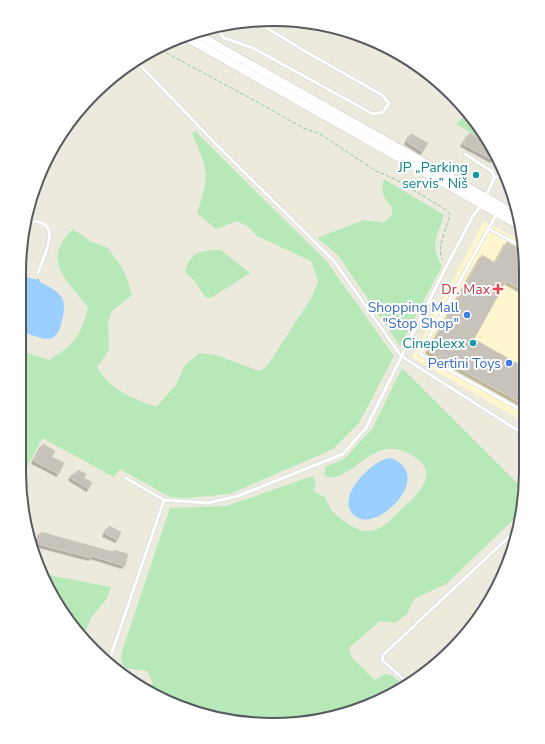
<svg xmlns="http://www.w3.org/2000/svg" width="545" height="744" viewBox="0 0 545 744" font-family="'Nunito Sans',sans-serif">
	<defs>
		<filter id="shadow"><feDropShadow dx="-2.5" dy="2.5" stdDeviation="0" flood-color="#0004"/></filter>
	</defs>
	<rect width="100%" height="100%" fill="#eceadd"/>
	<path fill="#fff6d0" d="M484 221 524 243 525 423 412 357Z"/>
	<path fill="#b6e8b8" d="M468 113 473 118 488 143 456 124Z
		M195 131 327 262 394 356 359 423 333 449 230 494 187 498 170 497 120 469 114 477 42 438 20 481 19 350 49 360C75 345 81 335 88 307 67 280 40 261 73 229L92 242 108 248 121 266 128 281 132 295 112 311 108 322 109 350 97 367C110 390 132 398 156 407L176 385 185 365 199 353 216 355 259 371 267 366 312 297 318 281 311 261 257 236 247 226 237 221 216 229 197 213C210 175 208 170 192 133Z
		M384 179 444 215C437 237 429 244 442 266L400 346 338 255 317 238 364 220 384 223 392 215V207C383 197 380 192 384 179Z
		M221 250 250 273 211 298 205 297 195 281 185 272C191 251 201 250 221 250Z
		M402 368 525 491 518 515 446 584 414 599 407 614 395 623 380 621 349 648 352 658 375 680 385 674 393 676 403 686 373 704 364 702 355 710 305 723 223 720 161 699 147 690 153 683 147 671 125 668 121 661 122 652 170 508 226 506 313 476 316 482 314 491 326 498C329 509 335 515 344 521 350 525 358 531 366 531 382 532 392 518 403 508 420 492 442 471 410 454 371 432 351 486 325 476V467L344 459 372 429Z
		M44 574 111 587 107 598 91 618 83 637 62 612Z"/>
	<path fill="#9bcfff" d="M19 274 33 279H39L40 282C61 293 68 297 62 321 60 328 59 333 53 338L44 339 19 331Z
		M390 458C436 474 380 530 358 518 330 502 371 460 390 458Z"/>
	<path fill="#c7c3ba" stroke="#d1cbbb" filter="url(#shadow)" d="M470 133 482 140 480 143 491 149 490 151 495 156 493 160 463 144Z
		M411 134 428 143 423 152 407 142Z
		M507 242 524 251V291L506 281 474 339 525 368V405L428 351 482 255 495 263Z
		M43 444 55 451 52 457 64 463 59 474 34 461Z
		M78 470 86 474 84 478 92 482 89 489 71 478 74 473 76 474Z
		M109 526 121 532 118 540 105 534Z
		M41 532 113 552 114 550 128 554 125 566 92 556 91 558 38 544Z"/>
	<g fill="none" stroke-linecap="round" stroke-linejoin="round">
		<defs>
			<path id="lane" d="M216 27 224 38 253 48 373 114 383 112 389 103 382 95 303 50 267 28 265 24
				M137 62 218 146 334 261 401 356 525 435
				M465 154 493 172 494 178 486 197
				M494 178 500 175
				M497 213 420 354 525 412
				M26 220C31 221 37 221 42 223 59 230 42 260 38 273
				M489 229 524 248
				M126 478 164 500 208 503 238 496 343 454 366 428 447 265 473 216 481 205
				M102 659 109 662
				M108 664 164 500
				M408 683 382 660 383 655 514 532"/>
			<path id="secondary" d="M195 33 517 215
				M187 38 520 226"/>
		</defs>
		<use href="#lane" stroke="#d1d4da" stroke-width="4"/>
		<use href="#secondary" stroke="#c9ccd4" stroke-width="9"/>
		<path stroke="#8fc9a2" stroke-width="1" stroke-dasharray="4 2" stroke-linecap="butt" d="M161 50 259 103 303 128 320 134 376 171 395 179 443 208 450 214C448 228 435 247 443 260"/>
		<use href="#lane" stroke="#fff" stroke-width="3"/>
		<use href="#secondary" stroke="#fff" stroke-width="8"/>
		<path stroke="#b4b5b5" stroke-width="2" stroke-dasharray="1 5" stroke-linecap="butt" d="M362 40 430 80"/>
	</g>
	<g fill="#0f9aa8" stroke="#fff" stroke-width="1.5">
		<circle cx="476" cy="175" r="4"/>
		<circle cx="473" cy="343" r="4"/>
	</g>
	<path fill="#e0444e" stroke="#fff" stroke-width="1.5" d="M496 283h4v4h4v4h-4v4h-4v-4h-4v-4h4z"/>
	<g fill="#3f7fe0" stroke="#fff" stroke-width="1.5">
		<circle cx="467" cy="315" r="4"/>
		<circle cx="509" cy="363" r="4"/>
	</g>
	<g text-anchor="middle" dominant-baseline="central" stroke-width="4" stroke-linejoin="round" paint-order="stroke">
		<g font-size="14" fill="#0d838f" stroke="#fff" text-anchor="end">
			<text x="468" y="167">JP „Parking<tspan x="468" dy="16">servis” Niš</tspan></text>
			<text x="465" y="343">Cineplexx</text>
		</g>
		<g font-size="14" fill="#be3a42" stroke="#fff" text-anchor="end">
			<text x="490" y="289">Dr. Max</text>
		</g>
		<g font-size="14" fill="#366cbe" stroke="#fff" text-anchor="end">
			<text x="459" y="307">Shopping Mall<tspan x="459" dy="16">"Stop Shop"</tspan></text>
			<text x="501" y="363">Pertini Toys</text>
		</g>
	</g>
	<path d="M0 0H545V744H0ZM272 26H273A246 246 0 0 1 519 272V472A246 246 0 0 1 273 718H272A246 246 0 0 1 26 472V272A246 246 0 0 1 272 26Z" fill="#fff" fill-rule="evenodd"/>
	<path fill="none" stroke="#575b61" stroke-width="2" d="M272 26H273A246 246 0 0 1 519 272V472A246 246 0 0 1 273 718H272A246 246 0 0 1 26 472V272A246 246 0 0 1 272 26Z"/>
</svg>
